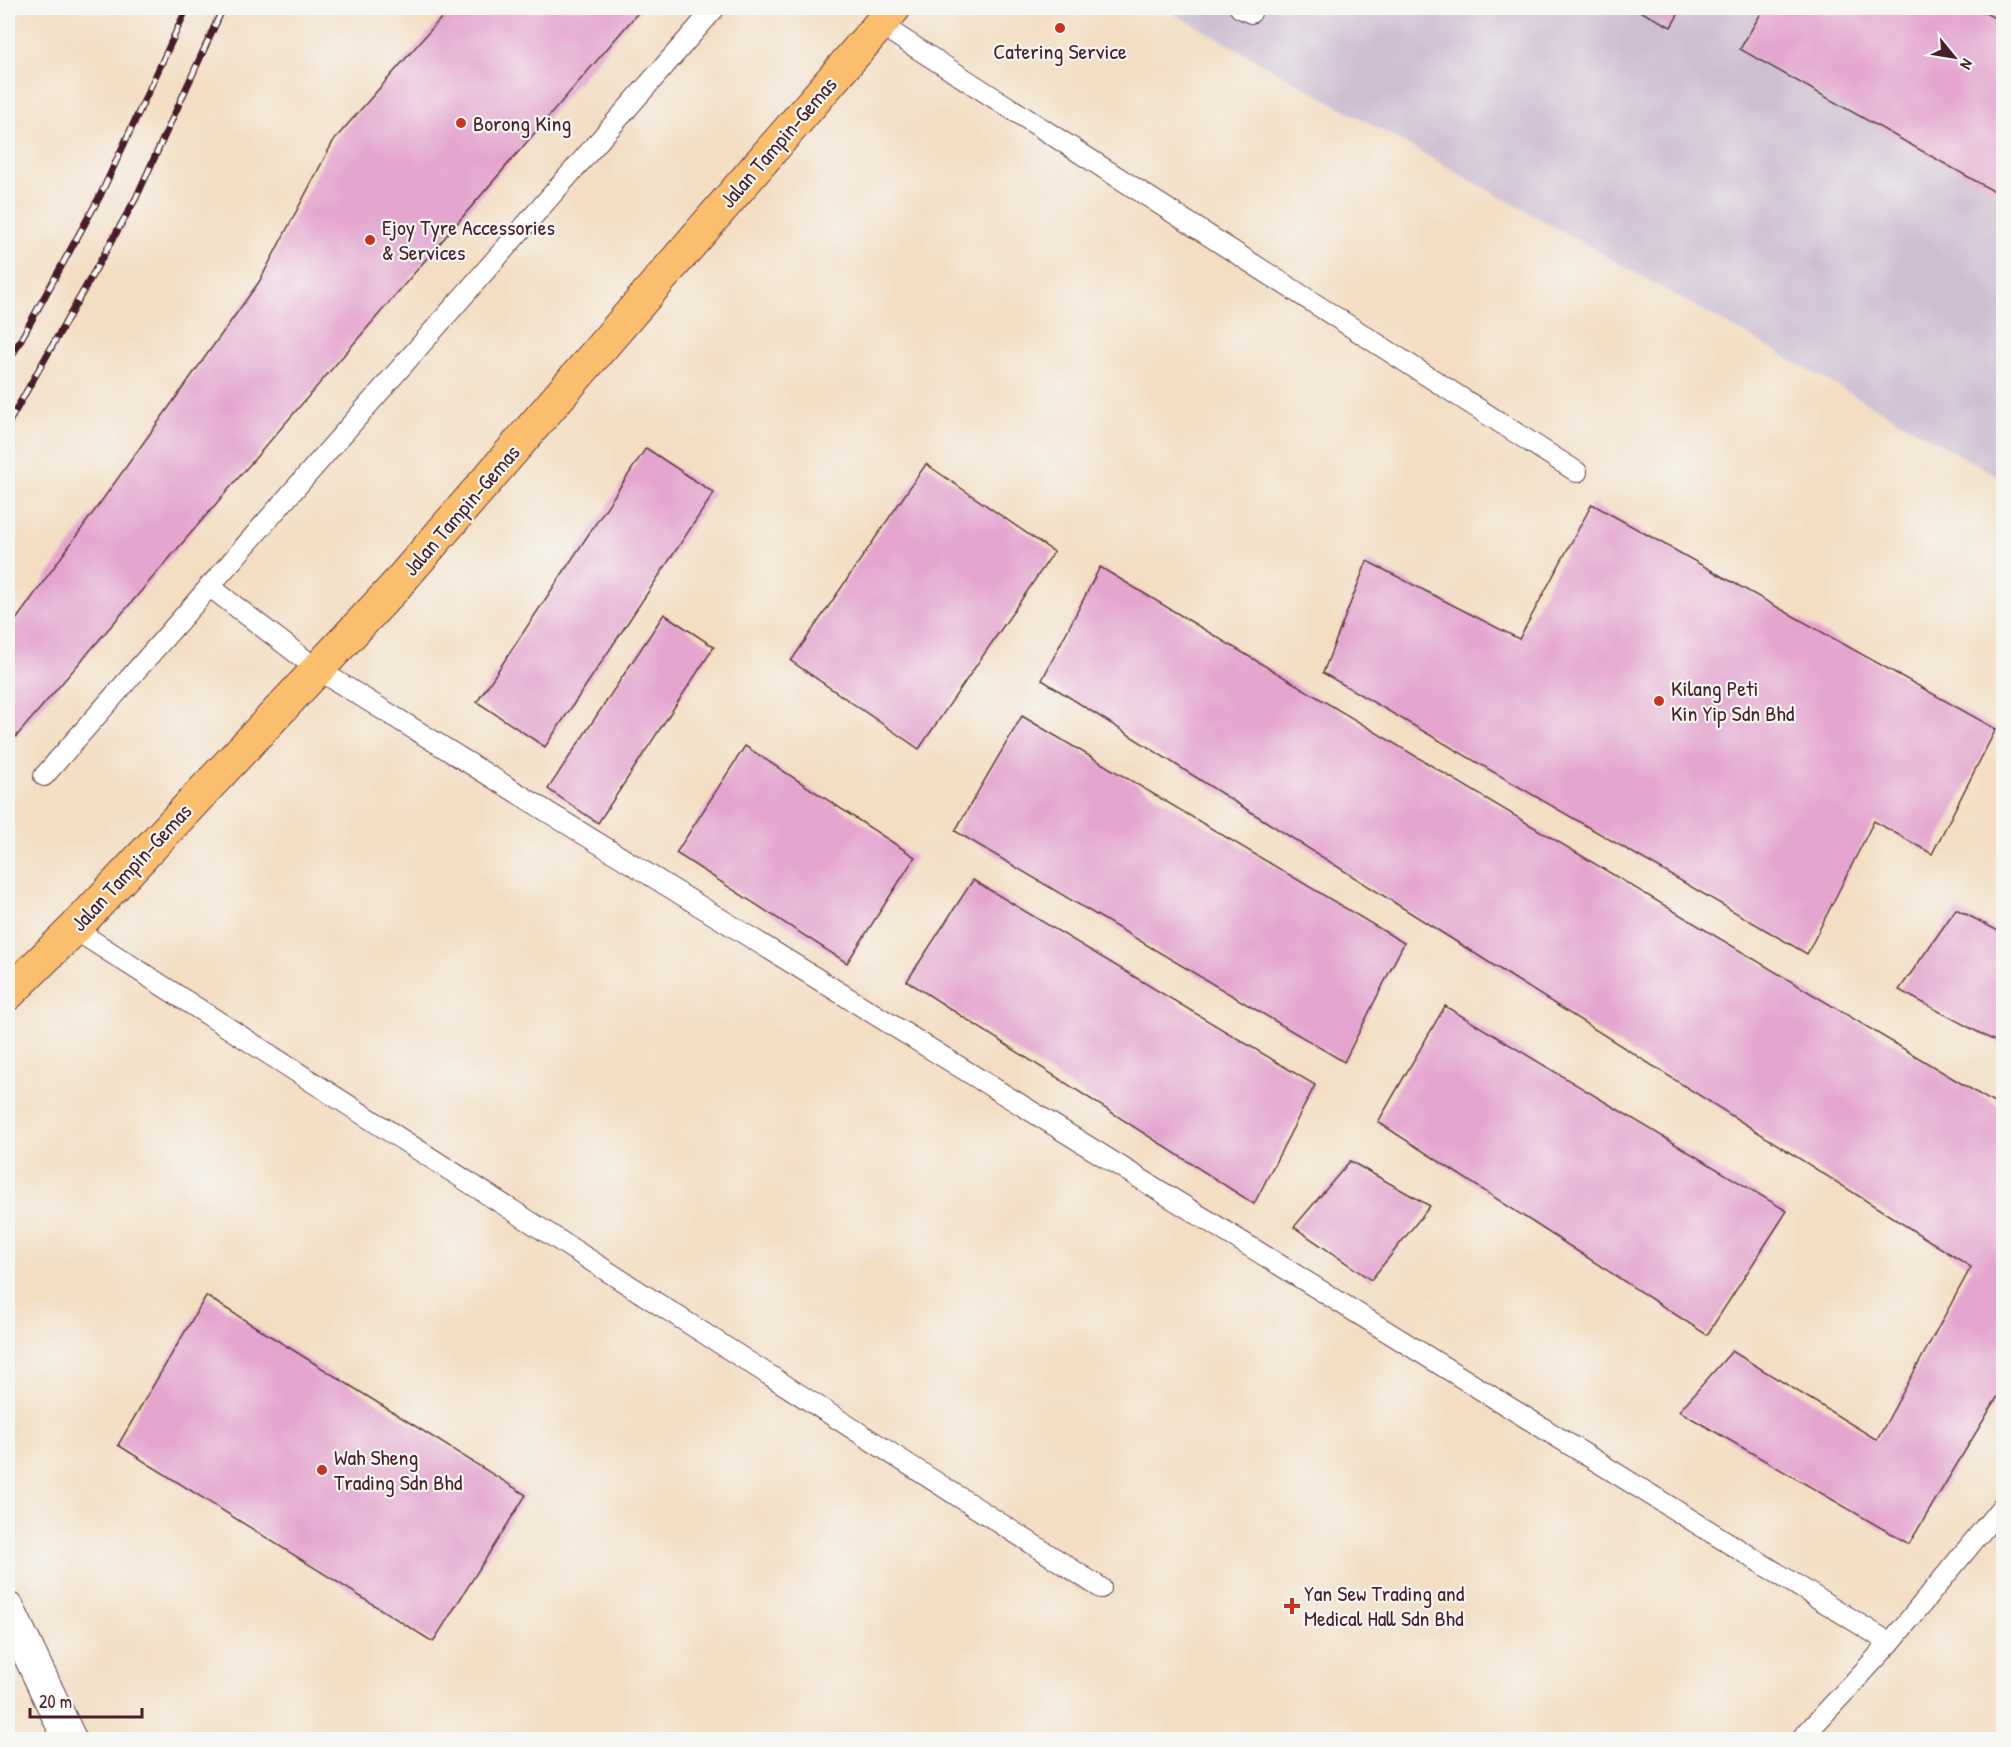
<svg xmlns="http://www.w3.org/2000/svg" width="2011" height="1747" viewBox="0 0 2011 1747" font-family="'Patrick Hand',sans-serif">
	<rect width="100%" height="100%" fill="#f6f6f2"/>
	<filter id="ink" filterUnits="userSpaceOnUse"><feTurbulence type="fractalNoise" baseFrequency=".0167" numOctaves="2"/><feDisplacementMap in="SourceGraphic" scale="12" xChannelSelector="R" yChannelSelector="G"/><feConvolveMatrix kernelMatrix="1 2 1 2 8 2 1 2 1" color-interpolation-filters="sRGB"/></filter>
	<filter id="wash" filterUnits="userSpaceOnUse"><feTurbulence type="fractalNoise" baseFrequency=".008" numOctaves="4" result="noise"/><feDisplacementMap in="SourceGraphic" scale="24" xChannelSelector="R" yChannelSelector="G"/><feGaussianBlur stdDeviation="1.35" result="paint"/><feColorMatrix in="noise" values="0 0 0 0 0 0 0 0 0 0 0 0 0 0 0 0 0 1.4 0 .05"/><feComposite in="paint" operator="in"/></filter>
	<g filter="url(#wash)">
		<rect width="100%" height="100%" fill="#f3dec3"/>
		<path fill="#cebed2" d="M1164 8H2003V479Z"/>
		<g id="blocks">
			<path fill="#e4a5cf" d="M450 8H642L8 746V631L259 282 334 140Z
				M1634 8H1682L1671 27Z
				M1764 8H1976L2004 23V197L1740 49Z
				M646 448 714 493 545 747 477 702Z
				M926 464 1054 552 919 749 791 661Z
				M1592 504 1996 729 1932 854 1874 821 1807 954 1323 673 1367 561 1519 639Z
				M1100 567 2004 1109V1386L1909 1544 1679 1411 1732 1351 1877 1440 1971 1267 1042 680Z
				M664 614 714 647 598 823 548 789Z
				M1022 716 1404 943 1344 1062 955 831Z
				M745 746 915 857 847 963 676 853Z
				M973 880 1315 1085 1254 1204 907 981Z
				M1956 909 2004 934V1046L1899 990Z
				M1445 1006 1787 1211 1707 1335 1378 1122Z
				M1350 1161 1430 1206 1371 1280 1294 1227Z
				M206 1296 526 1495 433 1642 118 1445Z"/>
		</g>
	</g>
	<g filter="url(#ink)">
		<use href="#blocks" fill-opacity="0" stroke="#633c42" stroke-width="1.5"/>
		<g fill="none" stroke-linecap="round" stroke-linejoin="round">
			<defs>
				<path id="lane" d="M1240 8 1251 13
					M879 24 1577 472
					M209 586 317 669 1890 1643
					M44 776 715 8
					M74 929 1101 1588
					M1800 1740 1890 1643 2004 1504"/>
				<path id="street" d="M8 1609 70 1740"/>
				<path id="highway" d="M8 994 74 929 393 589 894 8"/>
			</defs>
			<use href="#lane" stroke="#633c42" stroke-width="22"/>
			<use href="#street" stroke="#633c42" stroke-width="35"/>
			<use href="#highway" stroke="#633c42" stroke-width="35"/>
			<use href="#lane" stroke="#fff" stroke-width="20"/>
			<use href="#street" stroke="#fff" stroke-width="33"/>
			<use href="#highway" stroke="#fbbe6e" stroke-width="33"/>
			<defs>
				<path id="rail" d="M8 363 100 196 187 8
					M8 424 136 198 223 8"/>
			</defs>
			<use href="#rail" stroke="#4a1f2b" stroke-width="7"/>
			<use href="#rail" stroke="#f6f6f2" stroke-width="4.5" stroke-dasharray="14" stroke-linecap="butt"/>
		</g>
	</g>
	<g fill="#c8321e" stroke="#f6f6f2" stroke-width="2">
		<circle cx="1060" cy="28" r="6"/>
		<circle cx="461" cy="123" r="6"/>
		<circle cx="370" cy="240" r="6"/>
		<circle cx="1659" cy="701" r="6"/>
		<circle cx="322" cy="1470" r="6"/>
		<path d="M1289 1597h6v6h6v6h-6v6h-6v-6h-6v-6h6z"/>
	</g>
	<g text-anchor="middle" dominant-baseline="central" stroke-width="4.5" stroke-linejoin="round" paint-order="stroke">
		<g font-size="22" fill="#4a1f2b" stroke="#f6f6f2" text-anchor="start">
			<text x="1060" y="51" text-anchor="middle">Catering Service</text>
			<text x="473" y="123">Borong King</text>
			<text x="382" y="227">Ejoy Tyre Accessories<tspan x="382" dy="25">&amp; Services</tspan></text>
			<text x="1671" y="688">Kilang Peti<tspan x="1671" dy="25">Kin Yip Sdn Bhd</tspan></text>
			<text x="334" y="1457">Wah Sheng<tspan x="334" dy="25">Trading Sdn Bhd</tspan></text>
			<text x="1304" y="1593">Yan Sew Trading and<tspan x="1304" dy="25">Medical Hall Sdn Bhd</tspan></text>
		</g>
		<g font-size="22" fill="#4a1f2b" stroke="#f6f6f2">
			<text transform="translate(778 142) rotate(-49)">Jalan Tampin-Gemas</text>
			<text transform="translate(461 510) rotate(-49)">Jalan Tampin-Gemas</text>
			<text transform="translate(131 867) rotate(-47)">Jalan Tampin-Gemas</text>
		</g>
	</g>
	<rect width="2011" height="1747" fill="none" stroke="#f6f6f2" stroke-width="30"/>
	<g transform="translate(1954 57) rotate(120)" stroke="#f6f6f2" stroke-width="4.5" paint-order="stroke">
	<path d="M0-4.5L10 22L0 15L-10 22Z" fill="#4a1f2b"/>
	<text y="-9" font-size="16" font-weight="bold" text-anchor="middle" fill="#4a1f2b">N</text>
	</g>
	<path d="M30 1708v9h112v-9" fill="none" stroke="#4a1f2b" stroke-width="3"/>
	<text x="39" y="1708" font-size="18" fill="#4a1f2b" stroke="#f6f6f2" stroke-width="4.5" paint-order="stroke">20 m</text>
</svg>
